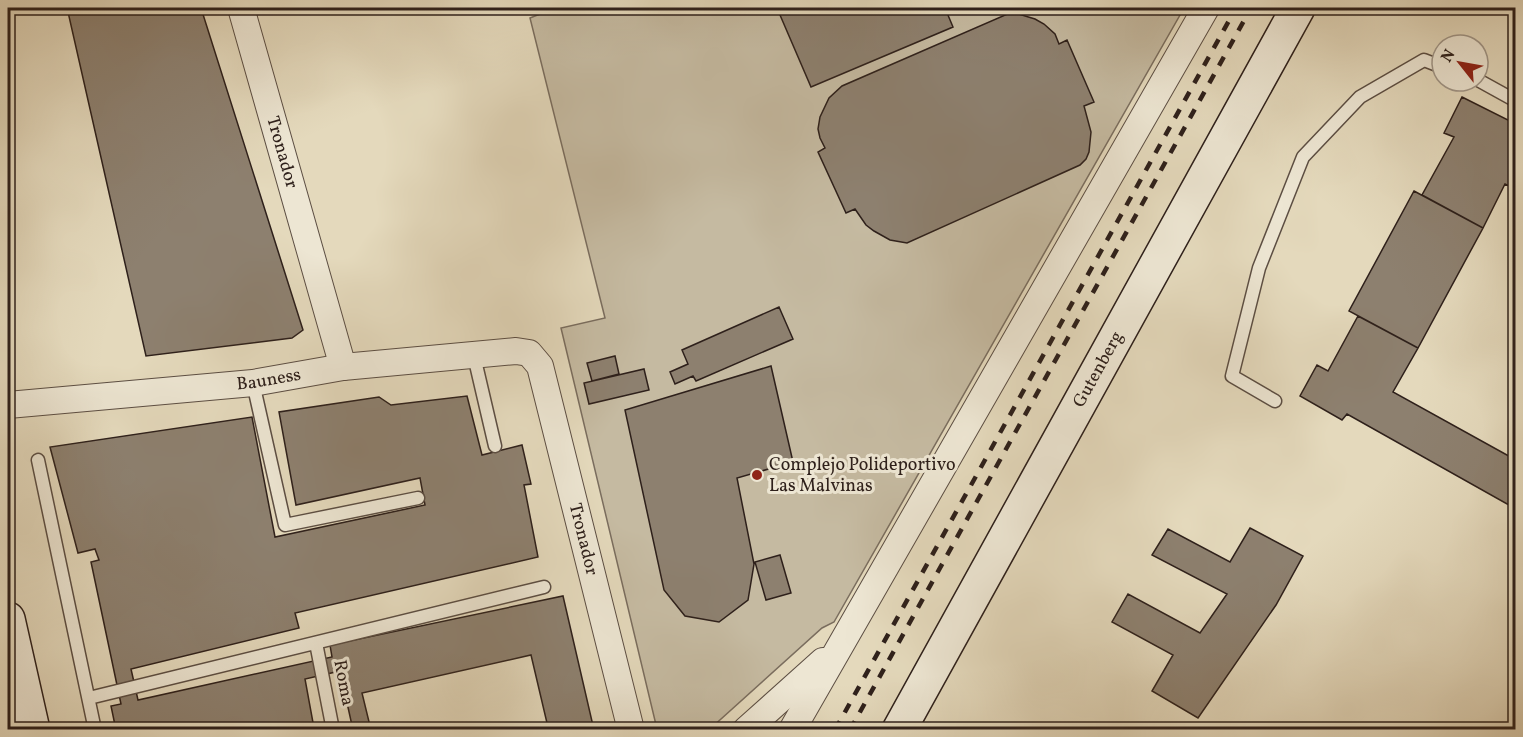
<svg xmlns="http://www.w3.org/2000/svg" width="1523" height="737" viewBox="0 0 1523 737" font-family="Vollkorn,serif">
	<rect width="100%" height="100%" fill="#e4d9bc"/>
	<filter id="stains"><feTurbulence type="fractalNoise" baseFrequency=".00333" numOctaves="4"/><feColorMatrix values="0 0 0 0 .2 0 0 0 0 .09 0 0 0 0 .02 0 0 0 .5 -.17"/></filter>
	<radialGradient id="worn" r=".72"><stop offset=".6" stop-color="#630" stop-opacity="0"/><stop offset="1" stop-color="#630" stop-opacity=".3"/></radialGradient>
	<path fill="#c5baa1" stroke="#7a6d5e" stroke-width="1.5" d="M555 8H1184L834 622 822 628 711 728 657 729 561 328 605 318 530 18Z"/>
	<path fill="#8d806f" stroke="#2e201b" stroke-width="1.5" d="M80 8H201L303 330 292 338 146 356 68 12Z
		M777 8H945L953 27 811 87Z
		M1012 12 1035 19 1044 24 1055 34 1059 44 1067 40 1094 102 1084 106 1091 132 1089 152 1086 159 1080 165 907 243 890 240 874 231 866 225 855 209 846 213 818 152 825 148 820 138 818 129 820 117 829 98 842 86Z
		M1462 97 1516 124 1510 133 1516 136V189L1505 184 1483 228 1422 195 1454 137 1444 133Z
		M1414 191 1483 228 1418 348 1349 311Z
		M779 307 793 339 696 381 693 376 675 384 670 372 688 364 682 350Z
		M1358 316 1418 348 1393 392 1516 460V509L1347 414 1342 420 1300 396 1317 365 1328 371Z
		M615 356 619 374 592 381 587 363Z
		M771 366 793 462 737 478 754 564 748 600 719 622 685 616 664 590 625 410Z
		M644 369 649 390 589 404 584 383Z
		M467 396 482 455 522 445 531 484 524 485 538 557 295 613 299 628 131 669 138 700 332 657 330 645 563 596 594 730H532V727L547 723 531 655 362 693 371 730H353L340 671 305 679 314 728 116 730 111 706 121 704 91 562 99 560 95 549 78 553 50 447 252 417 275 537 425 505 420 478 296 505 279 412 379 397 391 405Z
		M1250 528 1303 556 1276 605 1198 718 1152 691 1173 655 1112 622 1128 594 1200 633 1227 594 1152 555 1168 529 1230 562Z
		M780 555 791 593 766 600 755 562Z"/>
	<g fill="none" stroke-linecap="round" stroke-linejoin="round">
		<defs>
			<path id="lane" d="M1478 80 1516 101
				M474 356 495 446
				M253 383 285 525 418 498
				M1275 401 1232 376 1259 268 1303 157 1360 97 1424 60 1442 67
				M38 460 95 730
				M316 643 333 730
				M89 698 544 587"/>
			<g id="street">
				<path id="s1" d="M241 8 343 367"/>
				<path id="s2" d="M8 405 253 383 343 367 516 351 529 353 540 366 631 730"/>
				<path d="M746 730 823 661"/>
				<path d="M792 730 1206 8"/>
			</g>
			<g id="secondary">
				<path d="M8 619 33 730"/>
				<path id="s3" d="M899 730 1298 8"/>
			</g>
		</defs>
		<use href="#lane" stroke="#5c4e43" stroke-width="15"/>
		<use href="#street" stroke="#5c4e43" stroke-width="28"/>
		<use href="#secondary" stroke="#2e201b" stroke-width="36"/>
		<use href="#lane" stroke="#ede6d3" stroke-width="12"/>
		<use href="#street" stroke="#ede6d3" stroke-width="26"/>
		<use href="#secondary" stroke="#ede6d3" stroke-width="33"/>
		<path stroke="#2e201b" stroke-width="4.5" stroke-dasharray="10 10" stroke-linecap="butt" d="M835 730 1236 8
			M850 730 1251 8"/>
	</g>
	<circle fill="#8f2418" stroke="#ede6d3" stroke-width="2" cx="757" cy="475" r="6"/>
	<g text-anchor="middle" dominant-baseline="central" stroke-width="6" stroke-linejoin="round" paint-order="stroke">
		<g font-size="18" fill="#2e201b" stroke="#ede6d3">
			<text stroke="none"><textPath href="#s1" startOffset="150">Tronador</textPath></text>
			<text stroke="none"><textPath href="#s3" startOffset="412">Gutenberg</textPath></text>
			<text stroke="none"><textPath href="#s2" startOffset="262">Bauness</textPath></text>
			<text stroke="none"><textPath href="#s2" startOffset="720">Tronador</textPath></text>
			<text transform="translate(343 683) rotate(79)">Roma</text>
		</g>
		<g font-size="18" fill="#2e201b" stroke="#ede6d3" text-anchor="start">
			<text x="769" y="465">Complejo Polideportivo<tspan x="769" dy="21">Las Malvinas</tspan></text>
		</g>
	</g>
	<rect width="1523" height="737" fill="none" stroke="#e4d9bc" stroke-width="30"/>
	<rect x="9" y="9" width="1505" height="719" fill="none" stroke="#2e201b" stroke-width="3"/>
	<rect x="15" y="15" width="1493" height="707" fill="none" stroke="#2e201b" stroke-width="1.5"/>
	<g transform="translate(1460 63) rotate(301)"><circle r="28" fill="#ede6d3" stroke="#a19789" stroke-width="1.5"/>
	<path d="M0-4.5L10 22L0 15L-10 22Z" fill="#8f2418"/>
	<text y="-9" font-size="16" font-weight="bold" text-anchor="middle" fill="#2e201b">N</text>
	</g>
	<rect width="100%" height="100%" filter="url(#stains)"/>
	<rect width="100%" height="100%" fill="url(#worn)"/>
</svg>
